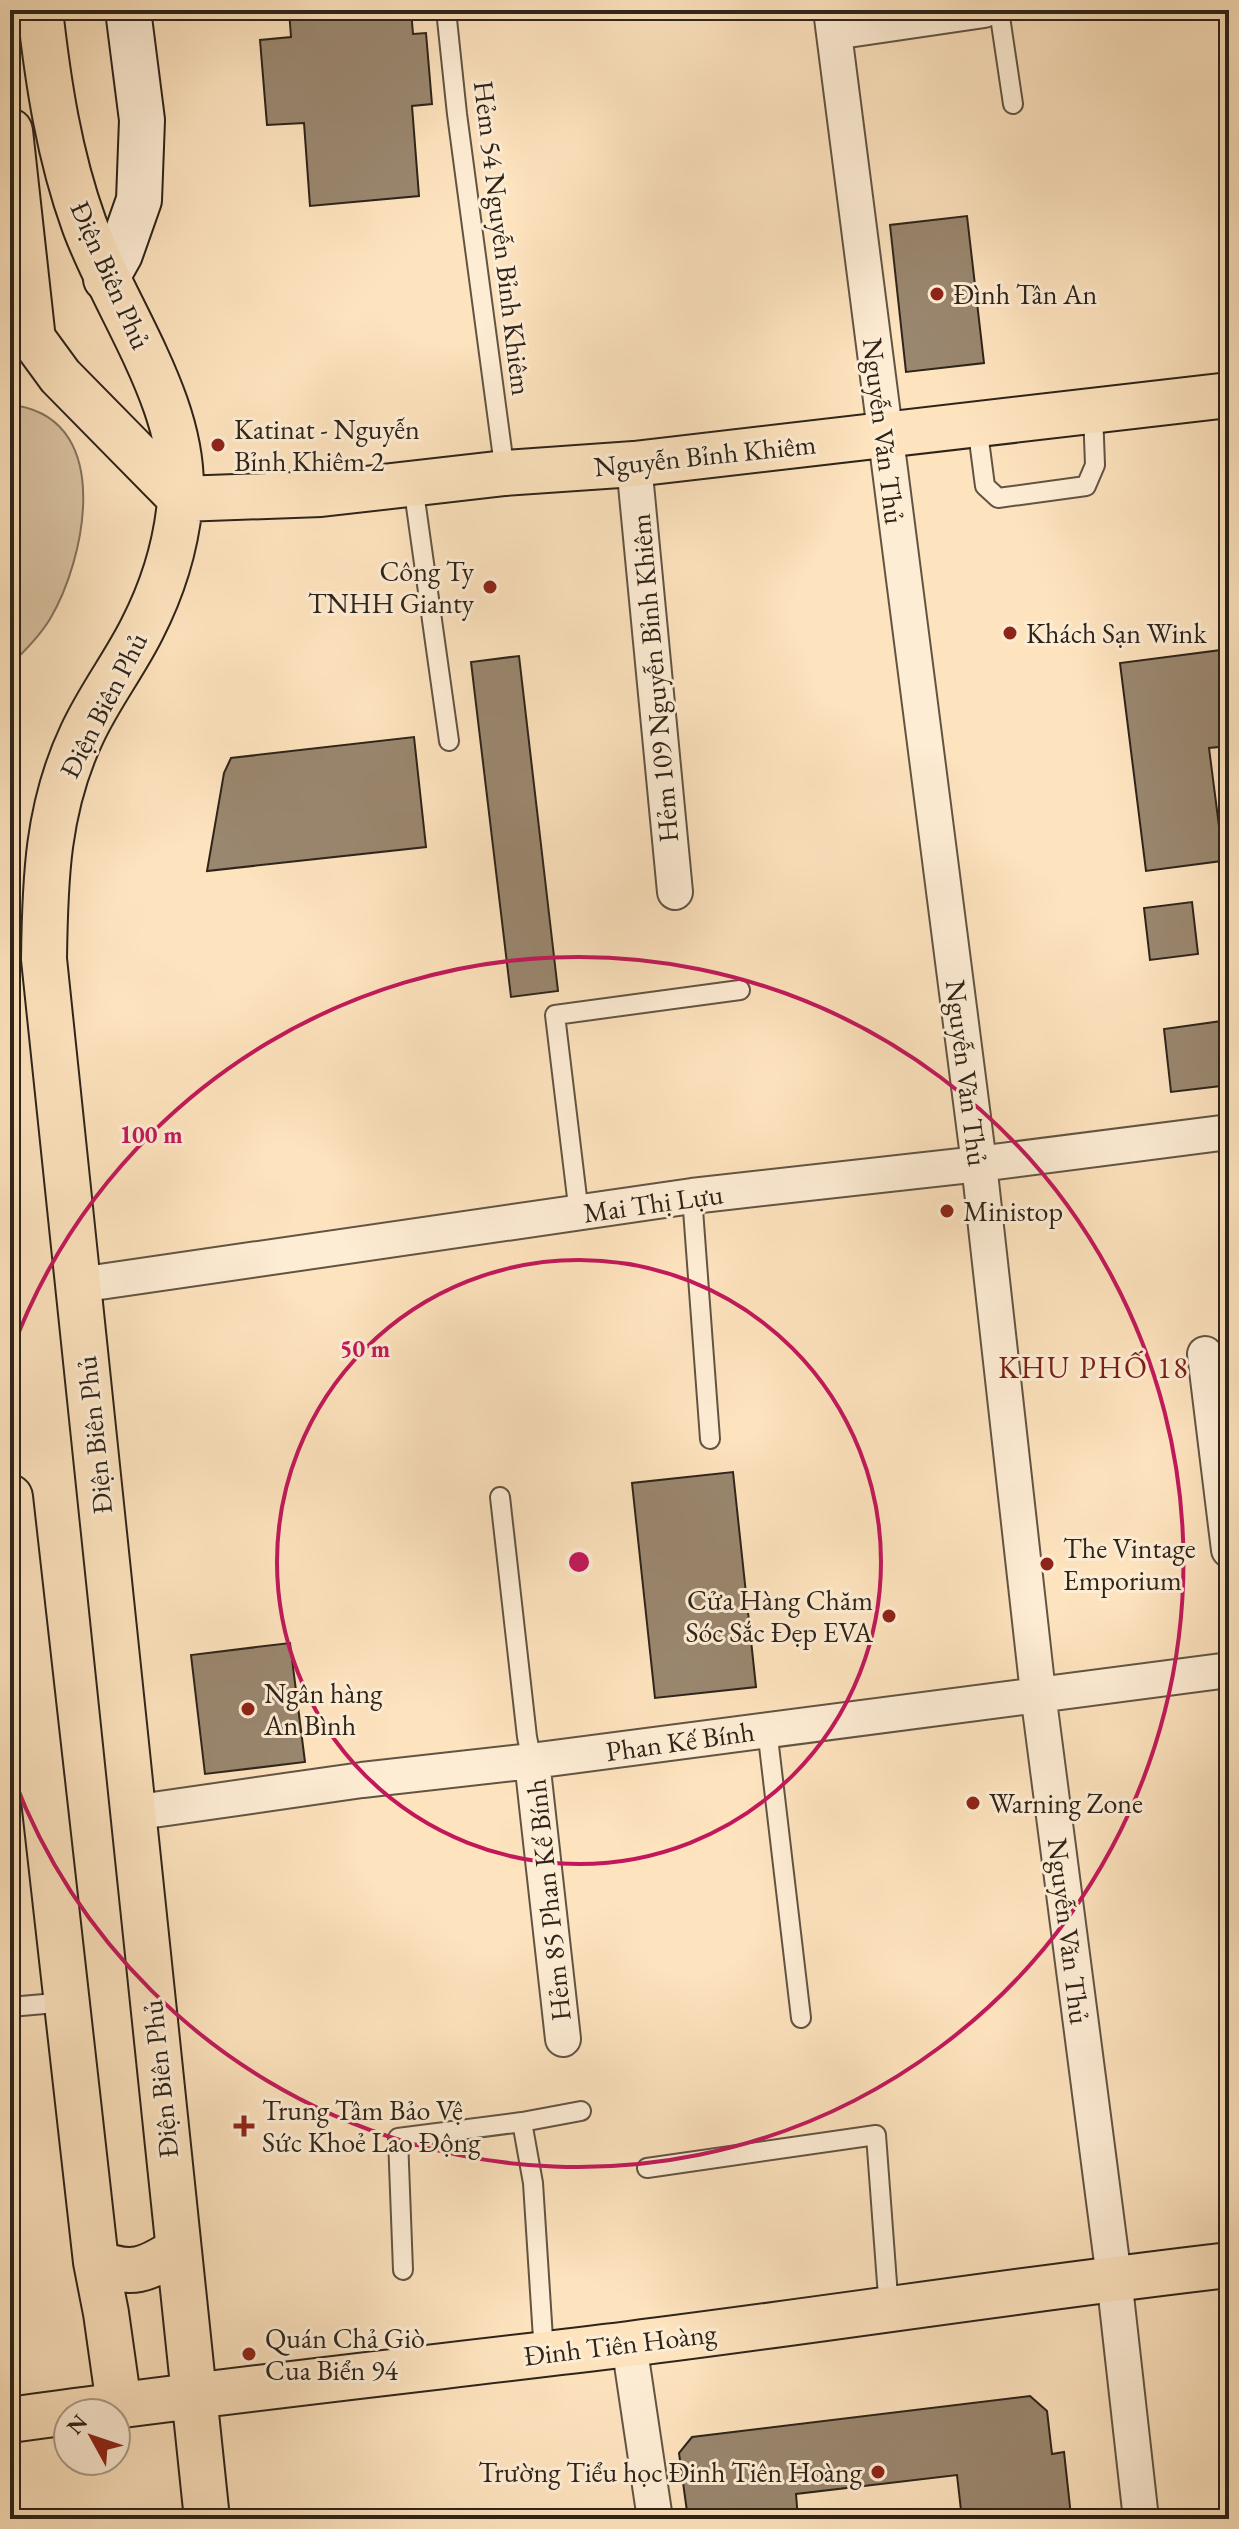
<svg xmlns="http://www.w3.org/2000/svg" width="1239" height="2529" viewBox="0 0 1239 2529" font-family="'EB Garamond',serif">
	<rect width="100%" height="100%" fill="#fde3be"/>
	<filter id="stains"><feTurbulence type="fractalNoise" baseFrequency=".0025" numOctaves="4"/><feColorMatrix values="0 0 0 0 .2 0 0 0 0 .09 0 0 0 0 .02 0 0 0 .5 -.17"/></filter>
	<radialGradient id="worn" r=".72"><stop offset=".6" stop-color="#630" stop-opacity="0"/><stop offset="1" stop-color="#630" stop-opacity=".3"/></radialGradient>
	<path fill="#dac3a2" stroke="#84745e" stroke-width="2" d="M19 406C114 424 85 560 50 619 39 637 25 651 10 665V407Z"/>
	<path fill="#9a876f" stroke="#2e241a" stroke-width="2" d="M289 10H411L413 34 426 33 432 104 412 106 419 196 310 206 304 123 267 125 260 40 291 37Z
		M967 216 984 363 906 372 890 225Z
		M1229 649V746L1209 748 1219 826 1229 824V860L1146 871 1120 663Z
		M519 656 558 991 511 997 471 662Z
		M414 737 426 847 207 871 224 773 231 758Z
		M1192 902 1198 954 1150 960 1144 908Z
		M1229 1020V1085L1171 1092 1164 1029Z
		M733 1472 756 1687 655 1698 632 1483Z
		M290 1643 305 1762 205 1774 191 1655Z
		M1030 2396 1047 2411 1052 2454 1064 2452 1071 2516 1042 2519H962L957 2475 796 2494 798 2519H688L679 2453 692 2437Z"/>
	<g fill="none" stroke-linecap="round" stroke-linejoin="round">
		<defs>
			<path id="lane" d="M446 10 457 114 505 473
				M999 10 1013 104
				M977 425 985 486 998 498 1086 486 1095 465 1093 412
				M413 485 449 741
				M692 1196 710 1439
				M579 1214 555 1015 740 990
				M500 1497 527 1737 532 1761
				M767 1729 801 2018
				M10 2007 67 2002
				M522 2122 581 2111
				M647 2168 876 2135 889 2310
				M403 2270 398 2138 522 2122 533 2183 544 2354"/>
			<path id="street" d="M831 10 979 1164 1038 1693 1114 2278 1141 2519
				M834 32 984 10
				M634 464 675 892
				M79 1285 692 1196 979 1164 1229 1132
				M1205 1354 1229 1550
				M532 1761 563 2039
				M132 1813 362 1780 532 1761 1229 1670
				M629 2344 655 2519"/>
			<path id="secondary" d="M106 279 120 254 139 200 142 120 128 10"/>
			<path id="primary" d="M40 10C48 82 59 155 84 224 115 310 190 408 180 502 176 545 162 590 142 629 124 665 99 697 82 734 47 808 45 880 44 959L207 2519
				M10 131 32 331
				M10 300 33 339 60 376 181 499
				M181 499 321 494 505 473 634 464 1229 395
				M10 1497 96 2262 106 2313 119 2405
				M96 2262C132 2277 146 2270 178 2250
				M10 2420C216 2391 423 2369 629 2344 829 2319 1029 2288 1229 2265"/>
		</defs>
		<use href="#lane" stroke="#625443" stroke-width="22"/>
		<use href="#street" stroke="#625443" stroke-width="38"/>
		<use href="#secondary" stroke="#2e241a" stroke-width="48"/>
		<use href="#primary" stroke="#2e241a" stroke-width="48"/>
		<use href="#lane" stroke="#feedd5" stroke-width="18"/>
		<use href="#street" stroke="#feedd5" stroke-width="34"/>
		<use href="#secondary" stroke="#feedd5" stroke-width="44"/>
		<use href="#primary" stroke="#fde3be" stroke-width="44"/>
	</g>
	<g fill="none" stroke="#c2185b" stroke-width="4">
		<circle cx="579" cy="1562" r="302"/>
		<path d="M10 1355A605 605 0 1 1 10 1769"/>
	</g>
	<g fill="#8f2418" stroke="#feedd5" stroke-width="3">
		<circle cx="937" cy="294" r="8"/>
		<circle cx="218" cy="445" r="8"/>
		<circle cx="490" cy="587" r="8"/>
		<circle cx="1010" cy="633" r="8"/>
		<circle cx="947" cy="1211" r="8"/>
		<circle cx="1047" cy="1564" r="8"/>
		<circle cx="889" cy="1616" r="8"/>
		<circle cx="248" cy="1709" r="8"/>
		<circle cx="973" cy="1803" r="8"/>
		<path d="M240 2114h8v8h8v8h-8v8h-8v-8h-8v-8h8z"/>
		<circle cx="249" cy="2354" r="8"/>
		<circle cx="878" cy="2472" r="8"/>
	</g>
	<g text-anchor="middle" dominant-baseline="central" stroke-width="6" stroke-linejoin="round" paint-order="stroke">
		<g font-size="28" fill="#2e241a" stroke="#feedd5">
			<text transform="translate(503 238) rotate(83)">Hẻm 54 Nguyễn Bỉnh Khiêm</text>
			<text transform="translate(111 275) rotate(66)">Điện Biên Phủ</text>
			<text transform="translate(884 431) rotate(83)">Nguyễn Văn Thủ</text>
			<text transform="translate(705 455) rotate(-6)">Nguyễn Bỉnh Khiêm</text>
			<text transform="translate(654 678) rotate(-95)">Hẻm 109 Nguyễn Bỉnh Khiêm</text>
			<text transform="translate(103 705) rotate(-63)">Ðiện Biên Phủ</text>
			<text transform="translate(967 1073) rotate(83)">Nguyễn Văn Thủ</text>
			<text transform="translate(653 1203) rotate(-8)">Mai Thị Lựu</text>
			<text transform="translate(94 1435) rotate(-96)">Ðiện Biên Phủ</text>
			<text transform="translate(680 1741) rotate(-8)">Phan Kế Bính</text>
			<text transform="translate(548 1900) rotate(-96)">Hẻm 85 Phan Kế Bính</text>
			<text transform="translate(1069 1931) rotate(83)">Nguyễn Văn Thủ</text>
			<text transform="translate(160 2079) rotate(-96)">Ðiện Biên Phủ</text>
			<text transform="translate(620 2344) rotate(-7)">Đinh Tiên Hoàng</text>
		</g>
		<g font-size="28" fill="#2e241a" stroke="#feedd5" text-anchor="start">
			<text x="953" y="294">Đình Tân An</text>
			<text x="234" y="429">Katinat - Nguyễn<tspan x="234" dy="32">Bỉnh Khiêm 2</tspan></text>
			<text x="474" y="571" text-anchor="end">Công Ty<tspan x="474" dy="32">TNHH Gianty</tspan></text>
			<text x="1026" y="633">Khách Sạn Wink</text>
			<text x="963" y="1211">Ministop</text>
			<text x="1063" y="1548">The Vintage<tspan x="1063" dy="32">Emporium</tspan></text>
			<text x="873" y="1600" text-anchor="end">Cửa Hàng Chăm<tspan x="873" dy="32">Sóc Sắc Đẹp EVA</tspan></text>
			<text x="264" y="1693">Ngân hàng<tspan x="264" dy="32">An Bình</tspan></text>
			<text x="989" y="1803">Warning Zone</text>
			<text x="262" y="2110">Trung Tâm Bảo Vệ<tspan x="262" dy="32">Sức Khoẻ Lao Động</tspan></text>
			<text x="265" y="2338">Quán Chả Giò<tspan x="265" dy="32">Cua Biển 94</tspan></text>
			<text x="862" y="2472" text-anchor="end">Trường Tiểu học Đinh Tiên Hoàng</text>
		</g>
		<g font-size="30" letter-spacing="2" fill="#7a1f14" stroke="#feedd5">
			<text x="1094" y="1367">KHU PHỐ 18</text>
		</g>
	</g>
	<circle cx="579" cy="1562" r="12" fill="#c2185b" stroke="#feedd5" stroke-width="4"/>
	<g font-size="24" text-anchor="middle" font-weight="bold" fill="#c2185b" stroke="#feedd5" stroke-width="6" stroke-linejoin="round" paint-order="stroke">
		<text x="151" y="1143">100 m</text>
		<text x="365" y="1357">50 m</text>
	</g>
	<rect width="1239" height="2529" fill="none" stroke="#fde3be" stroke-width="40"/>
	<rect x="12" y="12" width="1215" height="2505" fill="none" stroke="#2e241a" stroke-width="4"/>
	<rect x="20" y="20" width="1199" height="2489" fill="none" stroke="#2e241a" stroke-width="2"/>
	<g transform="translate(92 2437) rotate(310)"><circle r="38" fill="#feedd5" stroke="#ab9d8a" stroke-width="2"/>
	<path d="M0-6L14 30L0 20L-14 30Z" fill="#8f2418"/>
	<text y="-12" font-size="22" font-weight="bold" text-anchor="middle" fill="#2e241a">N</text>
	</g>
	<rect width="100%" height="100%" filter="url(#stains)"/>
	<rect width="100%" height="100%" fill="url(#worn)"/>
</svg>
